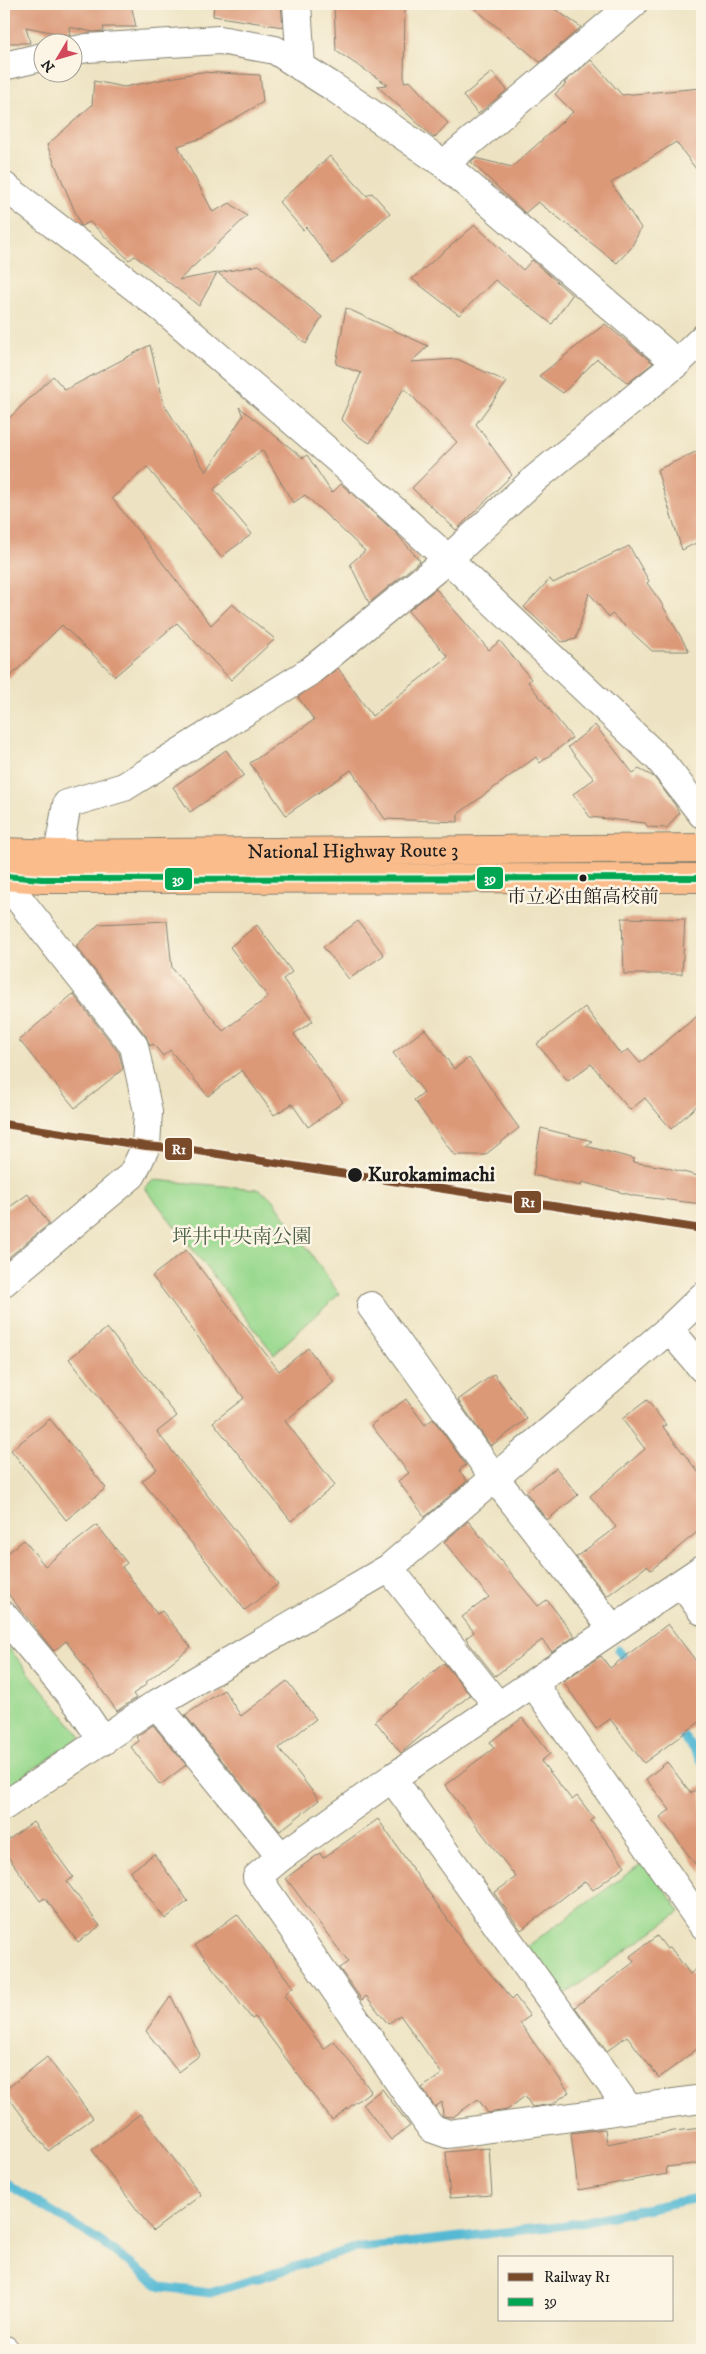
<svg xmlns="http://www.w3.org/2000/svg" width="706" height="2354" viewBox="0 0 706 2354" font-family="'IM FELL DW Pica','Noto Serif JP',serif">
	<rect width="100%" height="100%" fill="#fcf5e5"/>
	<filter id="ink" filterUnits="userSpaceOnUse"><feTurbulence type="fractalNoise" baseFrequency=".02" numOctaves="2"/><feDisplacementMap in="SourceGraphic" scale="10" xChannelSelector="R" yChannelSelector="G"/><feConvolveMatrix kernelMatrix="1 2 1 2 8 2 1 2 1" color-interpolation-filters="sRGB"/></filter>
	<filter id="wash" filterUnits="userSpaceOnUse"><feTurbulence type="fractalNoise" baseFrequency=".0096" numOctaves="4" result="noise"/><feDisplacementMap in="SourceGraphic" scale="20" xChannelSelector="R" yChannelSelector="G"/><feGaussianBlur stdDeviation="1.12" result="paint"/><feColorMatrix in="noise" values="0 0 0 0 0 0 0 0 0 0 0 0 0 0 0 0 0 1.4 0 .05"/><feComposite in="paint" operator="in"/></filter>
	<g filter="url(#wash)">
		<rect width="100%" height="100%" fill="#ede3c2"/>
		<path fill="#9ad98f" stroke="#5b7a56" d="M154 1180 258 1189 273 1199 339 1294 274 1354 145 1188Z
			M4 1642 81 1737 4 1789Z
			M645 1861 680 1912 560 1998 525 1948Z"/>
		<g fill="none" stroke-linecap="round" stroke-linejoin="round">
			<path stroke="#55b9d4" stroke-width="9" d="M618 1650 630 1665
				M676 1726 702 1761
				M4 2182 97 2239 162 2287 210 2293 352 2249 567 2225 702 2197"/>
		</g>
		<g id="blocks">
			<path fill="#dc9978" d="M4 4H131L136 27H103L104 31 93 32 69 27 70 36 26 27 30 43H4Z
				M214 4H281L283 27 213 16Z
				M334 4H405L404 82 410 81 448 123 434 138 377 86 388 85 336 51Z
				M469 4H547L581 27 540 62Z
				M591 60 622 95 702 88V177L676 142 611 183 641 228 631 248 617 263 538 202 525 213 471 162 475 158 512 167 573 112 555 94 566 84 564 83Z
				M201 72 260 75 263 102 202 138 178 146 213 212 230 203 247 216 179 280 217 273 199 306 135 256 129 260 90 222 81 226 47 145 92 105 94 81 124 87Z
				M492 72 507 90 478 114 463 96Z
				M330 156 367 196 372 193 390 213 333 264 306 227 303 230 279 202Z
				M475 225 523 270 532 260 572 295 552 324 495 280 459 315 412 279Z
				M259 265 322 317 306 344 218 273Z
				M346 308 428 346 411 362 457 359 507 382 476 424 512 475 456 530 412 488 457 442 404 388 370 443 359 437 341 419 361 373 336 364Z
				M605 324 653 363 628 383 597 359 563 393 539 376Z
				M150 345 164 404 206 472 243 416 239 407 303 458 307 455 332 493 341 484 397 534 420 561 369 603 350 564 365 551 305 495 293 503 262 450 214 489 252 534 221 557 147 467 112 498 211 625 232 604 275 639 231 680 177 623 115 676 62 625 4 683V423L53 376 65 390Z
				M702 449V540L682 550 657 470Z
				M629 546 649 581 647 583 660 601 689 651H652L612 614 609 617 589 593 576 639 562 642 524 607 550 579 553 583Z
				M436 589 489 650 500 641 531 679 528 682 572 738 540 763 536 757 458 814V822L385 819 351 770 286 815 250 763 314 720 298 697 338 668 372 716 448 657 408 611Z
				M595 725 633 773 639 769 654 777 675 805 679 813 667 828 648 827 645 823 590 817 573 794 594 779 568 747Z
				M226 750 244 775 190 812 173 787Z
				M622 918 685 919 682 974H624Z
				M167 921 172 968 223 1031 268 997 230 947 257 925 292 972 283 979 313 1021 294 1034 343 1102 308 1127 292 1104 274 1115 242 1070 208 1096 170 1050 163 1056 153 1044 150 1046 146 1036 76 946 99 924Z
				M358 921 384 955 349 979 323 947Z
				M73 994 119 1053 123 1069 75 1108 19 1040Z
				M585 1007 621 1055 628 1049 640 1063 702 1012V1101L671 1129 645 1098 630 1110 591 1064 568 1081 537 1044Z
				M425 1029 454 1069 469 1058 519 1128 485 1155H454L414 1100 424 1092 393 1053Z
				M541 1128 592 1141 586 1146 635 1159 632 1162 664 1167 702 1177V1204L635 1196 582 1182 581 1186 533 1175Z
				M28 1194 49 1224 4 1261V1211Z
				M186 1250 279 1371 308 1348 334 1382 285 1421 335 1485 291 1521 213 1422 244 1398 152 1276Z
				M107 1328 177 1416 157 1432 278 1584 245 1610 142 1481 157 1469 69 1359Z
				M494 1374 527 1419 491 1446 458 1400Z
				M406 1399 425 1425 433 1419 466 1465 459 1470 467 1481 425 1517 398 1481 409 1473 371 1425Z
				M647 1400 666 1425 663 1427 702 1477V1528L651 1570 647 1566 607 1596 576 1557 616 1527 590 1496 645 1449 622 1419Z
				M50 1419 106 1488 66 1520 11 1450Z
				M556 1468 578 1495 547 1520 526 1492Z
				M468 1521 538 1606 547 1600 575 1636 552 1652 542 1640 495 1676 469 1643 466 1638 474 1632 462 1617 489 1597 444 1542Z
				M97 1525 127 1563 122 1567 157 1614 162 1611 191 1647 146 1682 147 1684 133 1694 136 1698 117 1711 66 1641 54 1651 4 1589V1556L24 1540 45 1566Z
				M668 1624 702 1669V1720L644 1763 610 1719 596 1729 563 1681 601 1656 610 1668Z
				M444 1663 470 1695 401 1753 375 1721Z
				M287 1681 316 1719 279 1748 319 1800 280 1831 185 1715 224 1690 241 1716Z
				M522 1718 550 1754 541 1761 572 1800 577 1796 594 1818 591 1821 625 1866 593 1890 585 1881 521 1930 494 1893 516 1877 445 1785 494 1748 490 1742Z
				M153 1725 186 1765 160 1785 131 1747 139 1741 136 1737Z
				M667 1762 691 1793 702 1785V1873L660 1817 670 1810 646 1779Z
				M378 1819 464 1943 512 1999 515 1996 530 2016 520 2023 569 2092 553 2104 532 2107 525 2096 507 2110 488 2113 478 2099 453 2117 443 2116 442 2102 435 2107 422 2088 442 2074 400 2015 388 2024 366 1996 362 2000 339 1968 348 1962 286 1878 320 1853 323 1858Z
				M33 1822 73 1877 67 1882 100 1926 78 1942 45 1898 40 1901 4 1851V1843Z
				M154 1854 188 1901 165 1919 130 1872Z
				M237 1914 293 1987 284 1995 324 2049 334 2041 371 2091 332 2120 255 2017 252 2019 195 1945Z
				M657 1936 667 1949 670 1947 690 1974 702 1965V2045L659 2078 627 2036 607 2051 575 2007 634 1962 630 1956Z
				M171 1996 200 2055 178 2072 146 2031Z
				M47 2057 93 2118 48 2151 4 2091Z
				M382 2089 410 2126 391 2140 363 2104Z
				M140 2114 201 2195 153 2231 92 2150Z
				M702 2128V2163L666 2167 667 2174 578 2190 571 2133 605 2129 607 2144 674 2131Z
				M489 2148 492 2195 450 2198 446 2152Z"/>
		</g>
	</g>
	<g filter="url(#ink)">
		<use href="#blocks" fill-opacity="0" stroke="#84806f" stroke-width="1"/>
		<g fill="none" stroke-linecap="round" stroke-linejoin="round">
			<defs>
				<path id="minor" d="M297 4 301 67
					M72 51 87 48 220 40 275 50 333 87 444 164 677 363
					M4 66 42 57
					M444 164 633 4
					M4 186 163 309 337 459 448 559 659 759 702 814
					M58 854 67 804 124 787 309 672 448 559 536 478 677 363 702 339
					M4 880 134 1046 148 1112 146 1146 132 1175 4 1282
					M371 1306 494 1477 612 1628
					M669 1329 702 1368
					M389 1568 498 1706
					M702 1569 392 1778 281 1857 257 1877 431 2128 448 2134 702 2099
					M682 1584 702 1611
					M4 1616 78 1704 103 1741
					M533 1683 702 1924
					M156 1704 281 1857
					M392 1778 629 2109
					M4 1806 156 1704 389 1568 669 1329 702 1297
					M4 2350H5"/>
				<g id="highway">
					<path id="s1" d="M4 852 58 854 702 848"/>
					<path d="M4 876 42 879 702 878"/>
				</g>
			</defs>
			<use href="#minor" stroke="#84806f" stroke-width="30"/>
			<use href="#highway" stroke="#84806f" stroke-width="30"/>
			<use href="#minor" stroke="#fff" stroke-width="28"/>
			<use href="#highway" stroke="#fabc8b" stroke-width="28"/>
			<defs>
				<path id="bus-1" d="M4 876 42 879 702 878"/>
			</defs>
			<use href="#bus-1" stroke="#fcf5e5" stroke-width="10"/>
			<use href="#bus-1" stroke="#00a651" stroke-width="6"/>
			<defs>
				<path id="rail-1" d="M4 1124 146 1146 192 1150 702 1229"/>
			</defs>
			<use href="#rail-1" stroke="#fcf5e5" stroke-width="11"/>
			<use href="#rail-1" stroke="#7a4b2a" stroke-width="8"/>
		</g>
	</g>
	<g fill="#1c1c1c" stroke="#fcf5e5" stroke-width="2">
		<circle cx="583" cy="878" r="4.5"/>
		<circle cx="355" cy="1175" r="8"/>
	</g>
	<g text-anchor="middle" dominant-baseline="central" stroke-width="5" stroke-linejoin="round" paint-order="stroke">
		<g font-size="19" fill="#1c1c1c" stroke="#fcf5e5">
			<text x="583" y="897">市立必由館高校前</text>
		</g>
		<g font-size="20" fill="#1c1c1c" stroke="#fcf5e5">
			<text stroke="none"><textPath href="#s1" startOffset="349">National Highway Route 3</textPath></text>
		</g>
		<g font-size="20" font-weight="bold" fill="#1c1c1c" stroke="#fcf5e5" text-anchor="start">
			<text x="368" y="1175">Kurokamimachi</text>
		</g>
		<g font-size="20" fill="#485e44" stroke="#fcf5e5">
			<text x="242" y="1237">坪井中央南公園</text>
		</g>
	</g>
	<g stroke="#fcf5e5" stroke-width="2">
		<rect x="476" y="866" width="28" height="24" rx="5" fill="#00a651"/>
		<rect x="164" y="867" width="29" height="24" rx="5" fill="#00a651"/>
		<rect x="164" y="1137" width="29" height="24" rx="5" fill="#7a4b2a"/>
		<rect x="513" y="1190" width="29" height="24" rx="5" fill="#7a4b2a"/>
	</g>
	<g font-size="14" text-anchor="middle" font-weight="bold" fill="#fff">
		<text x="490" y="883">39</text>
		<text x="178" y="884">39</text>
		<text x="179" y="1154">R1</text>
		<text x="528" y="1207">R1</text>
	</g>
	<rect width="706" height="2354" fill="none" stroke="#fcf5e5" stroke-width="20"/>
	<rect x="498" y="2256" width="175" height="65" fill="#fcf5e5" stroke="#a29e95"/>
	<rect x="508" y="2273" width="25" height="8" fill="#7a4b2a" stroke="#a29e95"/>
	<text x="544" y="2282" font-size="15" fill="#1c1c1c">Railway R1</text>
	<rect x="508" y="2298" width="25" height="8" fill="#00a651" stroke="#a29e95"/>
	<text x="544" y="2306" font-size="15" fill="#1c1c1c">39</text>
	<g transform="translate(58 58) rotate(232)"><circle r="24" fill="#fcf5e5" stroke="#a29e95"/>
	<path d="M0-4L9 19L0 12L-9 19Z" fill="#d1495b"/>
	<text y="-8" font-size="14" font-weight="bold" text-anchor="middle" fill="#1c1c1c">N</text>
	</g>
</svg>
